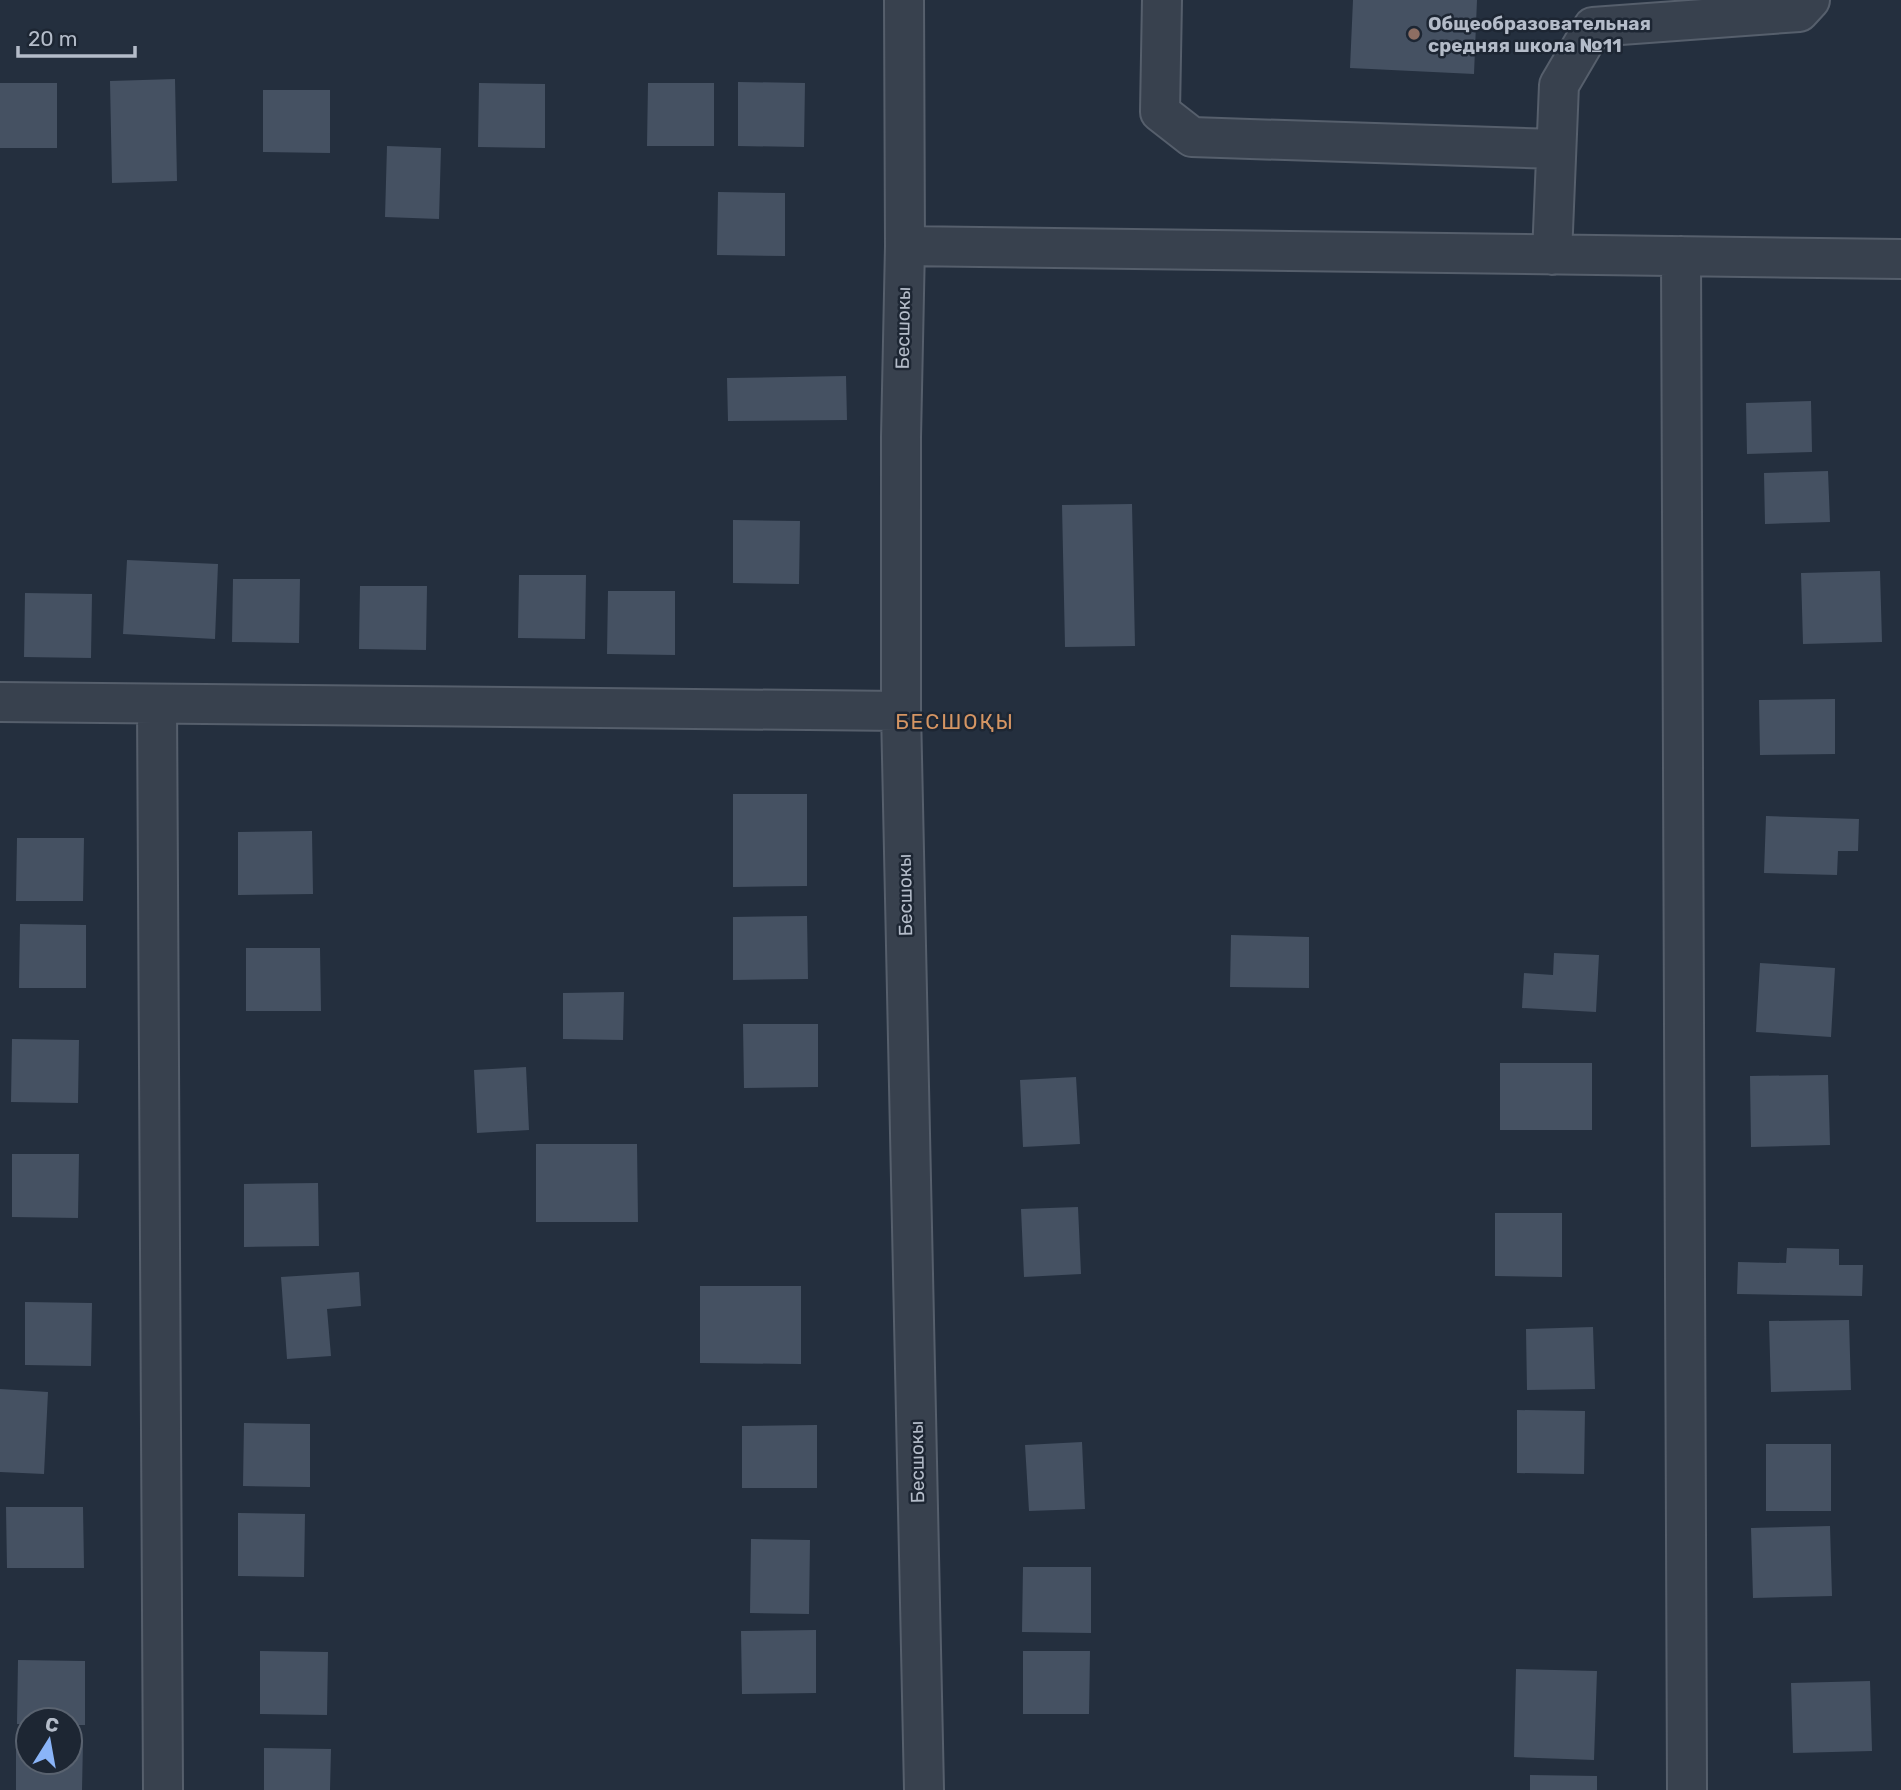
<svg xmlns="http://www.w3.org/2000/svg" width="1901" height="1790" viewBox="0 0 1901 1790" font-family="Rubik,sans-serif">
	<rect width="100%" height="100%" fill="#242f3e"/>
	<path fill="#455162" d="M1353 0H1477L1474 74 1350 68Z
		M175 79 177 181 112 183 110 81Z
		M738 82 805 83 804 147 738 146Z
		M0 83H57V148H0Z
		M479 83 545 84V148L478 147Z
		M648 83H714V146H647Z
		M263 90H330V153L263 152Z
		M387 146 441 148 439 219 385 217Z
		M718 192 785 193V256L717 255Z
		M846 376 847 420 728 421 727 378Z
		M1811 401 1812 452 1747 454 1746 403Z
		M1828 471 1830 522 1765 524 1764 473Z
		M1132 504 1135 646 1065 647 1062 505Z
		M733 520 800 521 799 584 733 583Z
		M127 560 218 564 215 639 123 634Z
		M1880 571 1882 642 1803 644 1801 573Z
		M519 575H586L585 639 518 638Z
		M233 579H300L299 643 232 642Z
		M360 586H427L426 650 359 649Z
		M608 591H675V655L607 654Z
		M25 593 92 594 91 658 24 657Z
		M1835 699V754L1760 755 1759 700Z
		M733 794H807V886L733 887Z
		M1766 816 1859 819 1858 851H1838L1837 875 1764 873Z
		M312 831 313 894 238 895V832Z
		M17 838H84L83 901H16Z
		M807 916 808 979 733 980V917Z
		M20 924 86 925V988H19Z
		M1231 935 1309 937V988L1230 987Z
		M246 948H320L321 1011H246Z
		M1554 953 1599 955 1596 1012 1522 1008 1524 973 1553 975Z
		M1760 963 1835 968 1831 1037 1756 1032Z
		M624 992 623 1040 563 1039V993Z
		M743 1024H818V1087L744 1088Z
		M12 1039 79 1040 78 1103 11 1102Z
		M1500 1063H1592V1130H1500Z
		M526 1067 529 1130 477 1133 474 1070Z
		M1828 1075 1830 1145 1751 1147 1750 1076Z
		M1076 1077 1080 1144 1023 1147 1020 1080Z
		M536 1144H637L638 1222H536Z
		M12 1154H79L78 1218 12 1217Z
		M318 1183 319 1246 244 1247V1184Z
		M1078 1207 1081 1274 1024 1277 1021 1209Z
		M1495 1213H1562V1277L1495 1276Z
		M1787 1248 1839 1249V1265H1863L1862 1296 1737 1294 1738 1262 1786 1263Z
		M359 1272 361 1306 327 1309 331 1356 287 1359 281 1277Z
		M700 1286H801V1364L700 1363Z
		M25 1302 92 1303 91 1366 25 1365Z
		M1849 1320 1851 1390 1771 1392 1769 1321Z
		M1593 1327 1595 1389 1527 1390 1526 1329Z
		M0 1389 48 1392 44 1474 0 1472Z
		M1517 1410 1585 1411 1584 1474 1517 1473Z
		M244 1423 310 1424V1487L243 1486Z
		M817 1425V1488H742V1426Z
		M1082 1442 1085 1509 1029 1511 1025 1445Z
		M1766 1444H1831V1511H1766Z
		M6 1507H83L84 1568H7Z
		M238 1513 305 1514 304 1577 238 1576Z
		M1830 1526 1832 1596 1753 1598 1751 1528Z
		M751 1539 810 1540 809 1614 750 1613Z
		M1023 1567H1091V1633L1022 1632Z
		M816 1630V1693L742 1694 741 1631Z
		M260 1651 328 1652 327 1715 260 1714Z
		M1023 1651H1090L1089 1714H1023Z
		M18 1660 85 1661V1725H70V1720H28V1724H17Z
		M1516 1669 1597 1671 1594 1760 1514 1757Z
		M1870 1681 1872 1751 1793 1753 1791 1683Z
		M16 1741H28V1762H70V1741H83L82 1790H16Z
		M264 1748 331 1749 330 1790H264Z
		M1530 1775 1597 1776V1790H1530Z"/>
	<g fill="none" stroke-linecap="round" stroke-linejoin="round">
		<defs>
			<path id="minor" d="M904 0 905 246 901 437V711L924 1790
				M1162 0 1160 112 1192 137 1556 149
				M905 246 1901 259
				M1552 255 1559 85 1593 27 1799 12 1810 0
				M1681 256 1687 1790
				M0 702 901 711
				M157 704 163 1790"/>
		</defs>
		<use href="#minor" stroke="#565f6c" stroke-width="42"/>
		<use href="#minor" stroke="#38414e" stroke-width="38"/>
	</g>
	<circle fill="#8d6e63" stroke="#1d2633" stroke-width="2.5" cx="1414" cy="34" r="7"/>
	<g text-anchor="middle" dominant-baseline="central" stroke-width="5" stroke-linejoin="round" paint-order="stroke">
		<g font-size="19" font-weight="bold" fill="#b4bcc9" stroke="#1d2633" text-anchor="start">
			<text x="1428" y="23">Общеобразовательная<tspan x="1428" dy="22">средняя школа №11</tspan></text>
		</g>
		<g font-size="19" fill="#b4bcc9" stroke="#1d2633">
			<text transform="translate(903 328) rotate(-89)">Бесшокы</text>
			<text transform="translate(905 895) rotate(-91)">Бесшокы</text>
			<text transform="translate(917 1462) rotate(-91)">Бесшокы</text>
		</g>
		<g font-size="21" letter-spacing="2" fill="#d59563" stroke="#1d2633">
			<text x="955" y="721">БЕСШОҚЫ</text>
		</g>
	</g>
	<g transform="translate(49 1741) rotate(11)"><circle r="33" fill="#1d2633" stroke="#59626f" stroke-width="2"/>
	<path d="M0-5L12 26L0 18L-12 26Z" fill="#8ab4f8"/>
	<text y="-10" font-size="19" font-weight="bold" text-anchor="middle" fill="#b4bcc9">С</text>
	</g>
	<path d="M18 46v10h117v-10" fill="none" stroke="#b4bcc9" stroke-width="3.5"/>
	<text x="28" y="46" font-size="21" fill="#b4bcc9" stroke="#1d2633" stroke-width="5" paint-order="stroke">20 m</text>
</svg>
